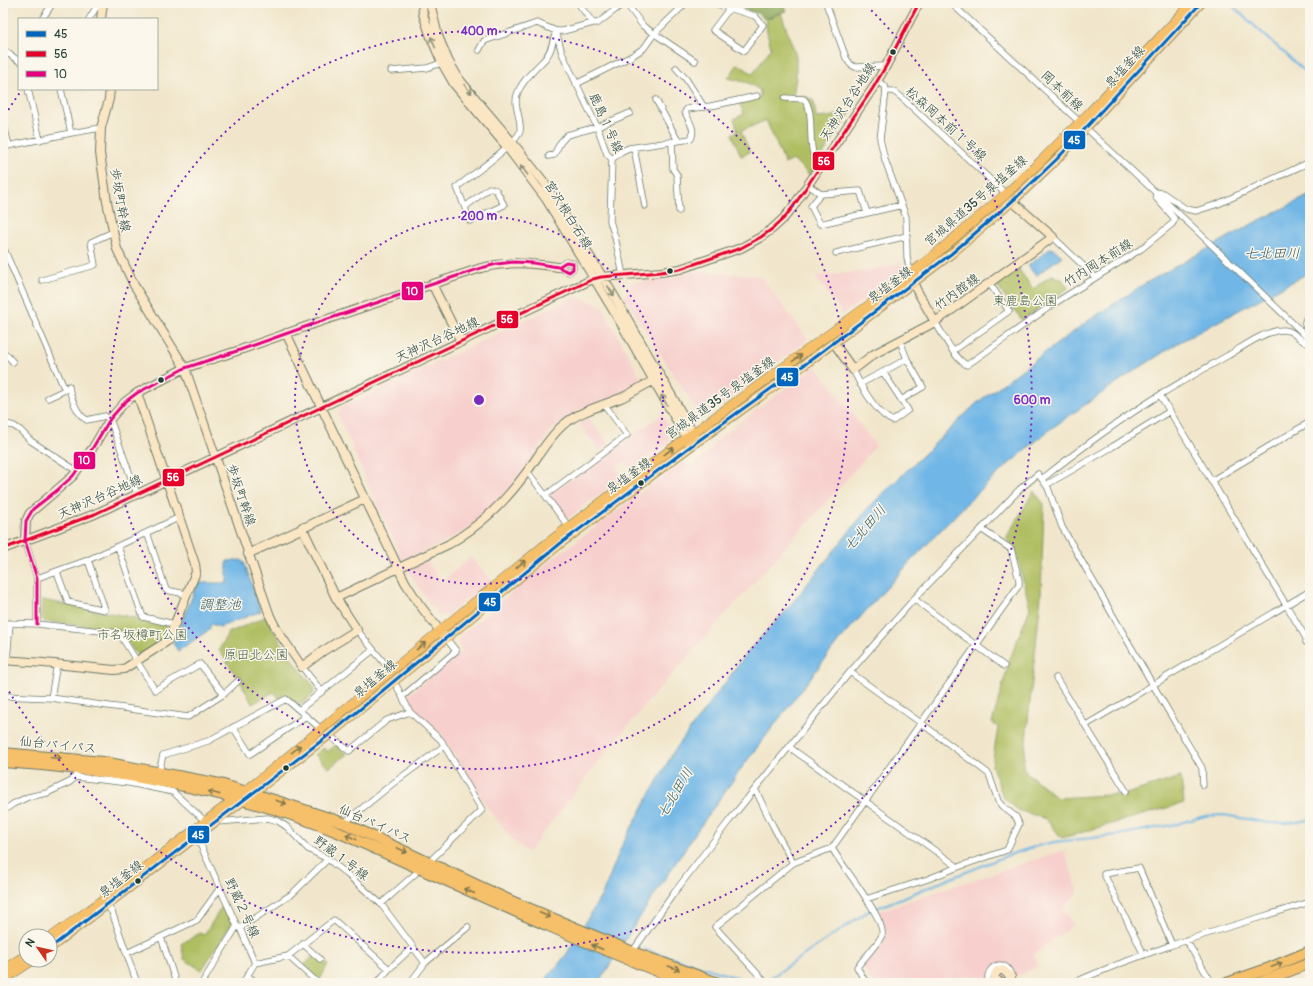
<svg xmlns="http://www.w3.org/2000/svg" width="1313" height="986" viewBox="0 0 1313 986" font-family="Pangolin,'Klee One',sans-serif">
	<rect width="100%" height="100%" fill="#fbf7ec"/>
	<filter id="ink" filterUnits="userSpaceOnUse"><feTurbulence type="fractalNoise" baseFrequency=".025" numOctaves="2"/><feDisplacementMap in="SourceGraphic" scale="8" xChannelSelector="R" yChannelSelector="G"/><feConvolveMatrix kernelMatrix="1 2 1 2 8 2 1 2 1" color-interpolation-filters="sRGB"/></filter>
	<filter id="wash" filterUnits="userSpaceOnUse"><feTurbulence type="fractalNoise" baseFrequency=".012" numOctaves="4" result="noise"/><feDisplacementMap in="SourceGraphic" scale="16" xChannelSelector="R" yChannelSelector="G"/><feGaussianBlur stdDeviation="0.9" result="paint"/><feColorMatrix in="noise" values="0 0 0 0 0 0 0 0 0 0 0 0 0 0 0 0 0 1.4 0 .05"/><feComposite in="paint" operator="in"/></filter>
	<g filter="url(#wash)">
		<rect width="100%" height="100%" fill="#f1e6cb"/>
		<path fill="#f7d0cd" d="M900 263 905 269 843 314 815 276 866 271Z
			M699 270 702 272 761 276 808 340 709 413 698 412 624 297 632 282 671 279Z
			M575 297 601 305 641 378 640 383 608 399 574 413 552 430 525 468 499 502 472 526 449 540 406 560 401 559 338 415 340 408Z
			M816 366 876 446 658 690 605 753 528 853 512 839 487 807 441 734 414 711 407 696 462 651 458 645 459 637 548 562 608 518 630 500 682 463 692 465 710 451 716 440Z
			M662 414 671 431 669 443 632 470 625 461 616 468 623 477 567 519 551 497V494Z
			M587 416 609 444 600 451 580 425 584 419Z
			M471 557 491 580 447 616 439 615 427 600 408 571 410 568 426 559 441 582Z
			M1064 850 1078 891 1063 909 1073 925 1034 954 1038 967 999 983H971L972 975 962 977 959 983H871L862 964 887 935 879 911Z"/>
		<path fill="#afbe61" stroke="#677e4a" d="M781 13 796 56V77L793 96 806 97 814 101 816 118 829 117 851 112 809 175 797 163 792 160 785 164 766 120 741 131 750 152 741 156 732 134 738 131 734 119 744 114 739 102 760 97V90L748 83 728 78 738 64 753 74 771 48 766 27 767 19Z
			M1017 267 1033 289 1052 275 1062 279 1068 288 1022 320 997 286 998 281Z
			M1034 491 1044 504 1041 596 1023 769 1057 798 1126 794 1181 777 1184 803 1062 838 1046 819 1018 810 1003 797 992 766 998 727 992 723 1010 659 1030 608 1015 548 1006 538Z
			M42 600 141 619 166 625 168 629 163 639 141 654H136L121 632 118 630 43 621 41 618Z
			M267 616C278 643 296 664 314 687L313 694 303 703H295L287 696 280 699 274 692 252 704 244 688 219 650 228 633Z
			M336 745 347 754 329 768 315 755 324 748 327 752Z
			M223 905 232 923 201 971C196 965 190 964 184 959L181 944 200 933 204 935Z
			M314 956 328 964 321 978 319 980 304 965Z"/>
		<path fill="#8ba557" stroke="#557146" d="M724 3H782L786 11 764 19 760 14Z"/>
		<path fill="#6fb6e6" stroke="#477a8d" d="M1310 195V272L1178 343 1125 377 1049 430 1004 468 968 502 909 563 838 642 743 766 692 838 630 932 603 976 596 983H543L566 955 603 893 622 845 674 751 751 648 785 612 869 507 978 402 1088 321 1144 284 1254 223Z
			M1051 248 1054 249 1062 256 1036 276 1029 267V265Z
			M241 560 244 562 261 611 220 627 211 624 209 630 178 651 173 643 198 583H227V561Z"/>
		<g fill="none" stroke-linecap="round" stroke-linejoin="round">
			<path stroke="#6fb6e6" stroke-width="2" d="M1229 3 1310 76
				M644 949 754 983
				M600 977 608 983
				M766 981 867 912 1006 856 1037 846 1054 842 1118 835 1177 824 1205 816 1224 815 1269 823H1287L1310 820"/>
		</g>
	</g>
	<g filter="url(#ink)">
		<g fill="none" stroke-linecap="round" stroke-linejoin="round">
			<defs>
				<path id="street" d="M626 3 643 26 695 61
					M674 3 680 8
					M713 3 755 16 763 25 744 51 713 30 729 9
					M826 3 846 58 850 64 855 67 886 66
					M951 3 1194 228 1310 340
					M3 9 7 3
					M42 19 53 3
					M89 19 99 3
					M593 23H598L624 3
					M556 31 562 53 598 129 607 154 612 159 610 221 615 237 623 275
					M3 50 19 61
					M479 50 484 41 537 23 556 31H563L593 23 578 3
					M676 68 686 79 704 107
					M391 71 427 68 444 62
					M877 81 885 86 886 91 880 139 885 160 906 217 907 257 910 273
					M576 84 632 56 644 48 654 34 686 3
					M28 89 40 140
					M61 89 71 133 101 128
					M886 91H893L900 96 1006 194
					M785 98 804 99C817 113 804 151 820 167
					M656 100 678 141
					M3 121 9 146
					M672 142 673 169 677 175 679 211
					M3 147 71 133
					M634 148 645 206
					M549 156 554 155 560 143 567 135 597 127 630 113
					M612 159 622 151 629 148 691 139C696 129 689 122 685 112L687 109 711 106 757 96
					M808 185 821 194 811 206 820 224 902 205
					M821 194 860 191 867 213
					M465 207 489 188 496 190 504 205 470 221 457 187C469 177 518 143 520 131 522 118 512 105 518 92 523 80 534 70 543 61 551 54 553 41 556 31
					M1053 237 1095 277
					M4 249 65 390
					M836 253 907 236
					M566 262 573 263V269L569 272 558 267Z
					M42 280 95 265 91 242 113 232
					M1310 314C1303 321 1303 325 1310 332
					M935 322C943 334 955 360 967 365L1055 303 1141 249 1172 224 1174 221V218L1157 199 1155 192 1163 193 1186 209 1196 211 1218 204 1310 162
					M900 341 907 359
					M3 351 13 362
					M953 351 1009 311 989 283
					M853 370C861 386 876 414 893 421L908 410 883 372
					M860 384 907 359 923 387 901 400
					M69 386C70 396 77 415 87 420L105 416 110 419 137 494
					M1160 395 1306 638V642
					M48 398 67 389
					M3 423 14 426 20 430 31 441 77 471
					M527 471 569 527
					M1042 479C1081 448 1121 419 1163 393 1184 380 1206 368 1227 356 1243 347 1265 330 1284 330 1295 330 1300 343 1310 344
					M1211 481 1310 422
					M1046 485 1112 447 1170 411
					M546 495 627 435 604 404
					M147 532 166 590 186 594
					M25 541 37 578V624
					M118 547 143 617 174 624
					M57 572 68 602 105 610 88 560
					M37 578 88 560 180 517
					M914 599 1004 666
					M3 623 37 624 119 633 155 690 200 664 224 694
					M357 630 391 671
					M7 660 10 623
					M302 667 322 692
					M850 672 921 723 989 774 998 801 1002 806 1016 817 1019 824 1007 850 958 867 928 879 866 899
					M1056 678 1126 791
					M394 681 410 712 441 740 482 810 433 858
					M3 696 51 698 188 717 224 694 238 681
					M403 696 456 651 446 638
					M51 698 57 664
					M299 710 373 650
					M1086 725 1310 591
					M233 727 250 754 306 716
					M329 735 349 751 387 720 410 712
					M789 747 958 867
					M159 772 163 755 208 741 286 699 321 729
					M76 777 129 783 173 792 205 821
					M755 789 773 826 793 863
					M3 811 13 804 28 797 47 793 70 782 77 775
					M217 822 268 818 278 821 287 827 308 849 328 859 348 875 381 904 425 963 410 983
					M344 823 392 784 444 746
					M197 837 237 926 240 928 255 963 247 976 258 983
					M106 904 112 912 137 983
					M381 904 415 874
					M240 928 292 894 328 859
					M161 937 176 983
					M1186 940 1212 983
					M303 944 320 959
					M635 948 674 893 729 821 850 672 914 599 1020 489 1038 474 1048 488 1062 527 1153 685 1202 768 1203 785
					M127 953 197 920 220 888
					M1144 955 1104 874 1139 868 1172 945
					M288 956 318 983
					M255 963 288 956 334 920 389 969 413 947
					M425 963 468 927
					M202 983 237 926
					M243 983 247 976
					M377 983 389 969
					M766 983 715 927 793 863 832 848
					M866 983 857 967C862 961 880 941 882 935 886 919 841 865 832 848L1019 585V580L1011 549 984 531 982 528
					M989 983C984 972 997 959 1007 968 1011 972 1012 978 1014 983
					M1073 983C1149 949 1230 927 1310 902"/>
				<path id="secondary" d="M422 3 423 14 432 40 442 63 454 84 507 147 546 199 622 325 690 444
					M430 3 438 36 448 60 459 79 512 142 544 182 613 294 696 438
					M101 19 103 3
					M110 89 109 99 101 128 100 153 107 202 117 249 134 285 185 368 270 616 277 630 302 667 323 651 357 630 336 598 302 527
					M912 278 916 289 935 322
					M432 284 461 342
					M286 333 405 582 419 604 443 635
					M834 343 853 370 874 354 935 322 1053 237 1012 201
					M25 541 26 521 30 513 73 476 92 449 110 419 125 402 137 393 185 368 240 350 319 322 481 268C508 261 530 263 558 267
					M3 549 95 514 593 279 601 277 661 272 680 269 741 248 761 237 772 229 783 219 793 207 873 88 886 66 919 3
					M248 554 365 499
					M336 598 449 544C481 525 504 503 526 473 538 457 548 438 563 425 580 411 601 406 621 398 632 393 642 386 653 381
					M3 660 44 663 114 670 124 669 166 642 169 638 196 572 195 564 137 393
					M1001 983 995 979V975L998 970H1003L1011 977"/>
				<path id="primary" d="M50 938 103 900 257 782 476 601 545 545 674 447 876 300 932 257 1006 194 1040 162 1089 113 1192 3
					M50 948 329 735 561 543 691 446 804 365 951 254 1017 197 1057 159 1201 3
					M3 970 26 955
					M3 980 33 960"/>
				<path id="highway" d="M3 753 103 762 220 784 274 800 344 823 509 900 638 954 718 983
					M3 762C115 769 236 790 340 833 455 884 570 938 688 983
					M1227 983 1267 969 1310 951
					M1259 983 1310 963"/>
			</defs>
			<use href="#street" stroke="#687869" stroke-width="7"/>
			<use href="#secondary" stroke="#687869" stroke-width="10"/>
			<use href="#primary" stroke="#687869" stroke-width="10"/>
			<use href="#highway" stroke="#687869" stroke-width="12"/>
			<use href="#street" stroke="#fff" stroke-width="5.5"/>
			<use href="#secondary" stroke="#fbe6c4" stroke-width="8"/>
			<use href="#primary" stroke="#f6c06b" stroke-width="9"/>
			<use href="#highway" stroke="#f6c06b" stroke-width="10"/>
			<defs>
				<path id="bus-1" d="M50 948 329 735 561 543 691 446 804 365 951 254 1017 197 1057 159 1201 3"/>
				<path id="bus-2" d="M3 549 95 514 593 279 601 277 661 272 680 269 741 248 761 237 772 229 783 219 793 207 873 88 886 66 919 3"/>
				<path id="bus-3" d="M37 624V578L25 541 26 521 33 509 55 492 73 476 92 449 110 419 125 402 137 393 185 368 240 350 319 322 481 268 497 264 514 262 533 263 558 267 569 272 573 269V263L566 262 558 267"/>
			</defs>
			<use href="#bus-1" stroke="#fbf7ec" stroke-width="6"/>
			<use href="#bus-2" stroke="#fbf7ec" stroke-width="6"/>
			<use href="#bus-3" stroke="#fbf7ec" stroke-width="6"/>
			<use href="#bus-1" stroke="#0065bd" stroke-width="3"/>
			<use href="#bus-2" stroke="#e4002b" stroke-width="3"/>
			<use href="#bus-3" stroke="#e5007d" stroke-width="3"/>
		</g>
		<defs><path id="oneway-shaft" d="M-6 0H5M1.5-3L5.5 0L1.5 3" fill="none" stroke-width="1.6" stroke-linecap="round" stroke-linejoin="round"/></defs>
		<g stroke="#8d927c">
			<use href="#oneway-shaft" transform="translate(433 42) rotate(-112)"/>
			<use href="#oneway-shaft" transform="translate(468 89) rotate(49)"/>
			<use href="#oneway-shaft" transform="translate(524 170) rotate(-127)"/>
			<use href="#oneway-shaft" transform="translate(611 291) rotate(57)"/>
			<use href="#oneway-shaft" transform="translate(664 400) rotate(-120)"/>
		</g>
		<g stroke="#80784d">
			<use href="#oneway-shaft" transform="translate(797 358) rotate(-36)"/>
			<use href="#oneway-shaft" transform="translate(669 451) rotate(-37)"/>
			<use href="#oneway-shaft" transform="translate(521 564) rotate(-38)"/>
			<use href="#oneway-shaft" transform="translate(421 646) rotate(-39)"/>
			<use href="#oneway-shaft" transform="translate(296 749) rotate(-39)"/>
			<use href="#oneway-shaft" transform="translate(56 758) rotate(5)"/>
			<use href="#oneway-shaft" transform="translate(214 793) rotate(-165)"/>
			<use href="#oneway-shaft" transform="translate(281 802) rotate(18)"/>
			<use href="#oneway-shaft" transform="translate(351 837) rotate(-156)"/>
			<use href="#oneway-shaft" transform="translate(402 850) rotate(25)"/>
			<use href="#oneway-shaft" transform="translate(469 891) rotate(-156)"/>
			<use href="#oneway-shaft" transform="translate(545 915) rotate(23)"/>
			<use href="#oneway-shaft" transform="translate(597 947) rotate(-157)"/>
			<use href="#oneway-shaft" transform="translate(1277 965) rotate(-21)"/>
			<use href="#oneway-shaft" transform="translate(674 968) rotate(20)"/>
		</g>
	</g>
	<g fill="none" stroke="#7b2cbf" stroke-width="2" stroke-dasharray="2 4">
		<circle cx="479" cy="400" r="184"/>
		<circle cx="479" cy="400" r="369"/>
		<path d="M5 115A553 553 0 0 1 21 91M867 6A553 553 0 1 1 5 685"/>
	</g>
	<g fill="#1f3d34" stroke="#fbf7ec" stroke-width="1.5">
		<circle cx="893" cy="52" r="3.5"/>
		<circle cx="670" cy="271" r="3.5"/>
		<circle cx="161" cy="380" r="3.5"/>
		<circle cx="641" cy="483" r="3.5"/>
		<circle cx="286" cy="768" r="3.5"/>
		<circle cx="138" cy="881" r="3.5"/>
	</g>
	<g text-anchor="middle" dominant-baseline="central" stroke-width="3" stroke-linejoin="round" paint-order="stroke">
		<g font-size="13" fill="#1f3d34" stroke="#fbf7ec">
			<text transform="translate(1125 67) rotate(-48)">泉塩釜線</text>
			<text transform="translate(1062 91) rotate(43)">岡本前線</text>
			<text transform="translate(848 102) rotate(-57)">天神沢台谷地線</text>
			<text transform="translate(606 123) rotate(66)">鹿島１号線</text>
			<text transform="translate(946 124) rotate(42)">松森岡本前１号線</text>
			<text transform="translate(120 200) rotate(80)">歩坂町幹線</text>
			<text transform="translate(976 201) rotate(-41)">宮城県道35号泉塩釜線</text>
			<text transform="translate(568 215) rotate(58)">宮沢根白石線</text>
			<text transform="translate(1098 263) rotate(-32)">竹内岡本前線</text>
			<text transform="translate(890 285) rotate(-37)">泉塩釜線</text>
			<text transform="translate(957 292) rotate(-36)">竹内館線</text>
			<text transform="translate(437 340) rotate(-25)">天神沢台谷地線</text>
			<text transform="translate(720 398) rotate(-36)">宮城県道35号泉塩釜線</text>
			<text transform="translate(629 476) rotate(-36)">泉塩釜線</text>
			<text transform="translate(241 495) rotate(71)">歩坂町幹線</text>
			<text transform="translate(100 497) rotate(-24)">天神沢台谷地線</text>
			<text transform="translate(375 679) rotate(-40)">泉塩釜線</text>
			<text transform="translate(58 745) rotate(6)">仙台バイパス</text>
			<text transform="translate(375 824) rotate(24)">仙台バイパス</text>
			<text transform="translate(341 858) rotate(37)">野蔵１号線</text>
			<text transform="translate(121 879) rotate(-38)">泉塩釜線</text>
			<text transform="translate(242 908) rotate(65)">野蔵２号線</text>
		</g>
		<g font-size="13" fill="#435d3f" stroke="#fbf7ec">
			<text x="1025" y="301">東鹿島公園</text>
			<text x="142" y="635">市名坂樽町公園</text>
			<text x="256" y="655">原田北公園</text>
		</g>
		<g font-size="14" font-style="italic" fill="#335b60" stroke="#fbf7ec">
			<text x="1272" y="253">七北田川</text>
			<text transform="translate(865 528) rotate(-49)">七北田川</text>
			<text x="220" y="604">調整池</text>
			<text transform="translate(675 793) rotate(-59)">七北田川</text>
		</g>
	</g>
	<circle cx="479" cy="400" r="6" fill="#7b2cbf" stroke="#fbf7ec" stroke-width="2"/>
	<g font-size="12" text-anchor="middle" font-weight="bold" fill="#7b2cbf" stroke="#fbf7ec" stroke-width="3" stroke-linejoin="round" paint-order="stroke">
		<text x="479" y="35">400 m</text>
		<text x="479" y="220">200 m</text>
		<text x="1032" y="404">600 m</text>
	</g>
	<g stroke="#fbf7ec" stroke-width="1.5">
		<rect x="1063" y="130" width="23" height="20" rx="4" fill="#0065bd"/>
		<rect x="812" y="151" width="23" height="20" rx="4" fill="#e4002b"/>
		<rect x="401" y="281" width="23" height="20" rx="4" fill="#e5007d"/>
		<rect x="496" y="310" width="23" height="19" rx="4" fill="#e4002b"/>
		<rect x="776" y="367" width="23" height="20" rx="4" fill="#0065bd"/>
		<rect x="73" y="451" width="23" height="19" rx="4" fill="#e5007d"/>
		<rect x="162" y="468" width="23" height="19" rx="4" fill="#e4002b"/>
		<rect x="478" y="592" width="23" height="20" rx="4" fill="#0065bd"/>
		<rect x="187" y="825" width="23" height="19" rx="4" fill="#0065bd"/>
	</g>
	<g font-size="11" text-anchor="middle" font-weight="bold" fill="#fff">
		<text x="1074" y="144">45</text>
		<text x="824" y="165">56</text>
		<text x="412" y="295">10</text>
		<text x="507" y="323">56</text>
		<text x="787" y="381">45</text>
		<text x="84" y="464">10</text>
		<text x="173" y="481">56</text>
		<text x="490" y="606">45</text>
		<text x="198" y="839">45</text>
	</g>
	<rect width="1313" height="986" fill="none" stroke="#fbf7ec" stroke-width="16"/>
	<rect x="18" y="18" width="140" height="72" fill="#fbf7ec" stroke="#a3ada2"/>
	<rect x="26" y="31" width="20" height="6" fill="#0065bd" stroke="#a3ada2"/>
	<text x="54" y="38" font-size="12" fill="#1f3d34">45</text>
	<rect x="26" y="51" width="20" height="6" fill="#e4002b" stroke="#a3ada2"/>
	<text x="54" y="58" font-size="12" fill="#1f3d34">56</text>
	<rect x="26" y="71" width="20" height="6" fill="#e5007d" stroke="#a3ada2"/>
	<text x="54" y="78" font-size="12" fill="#1f3d34">10</text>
	<g transform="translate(38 948) rotate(304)"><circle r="19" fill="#fbf7ec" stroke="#a3ada2"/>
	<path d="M0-3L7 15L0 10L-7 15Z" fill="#c8321e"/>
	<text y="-6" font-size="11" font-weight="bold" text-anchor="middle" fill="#1f3d34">N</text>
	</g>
</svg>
